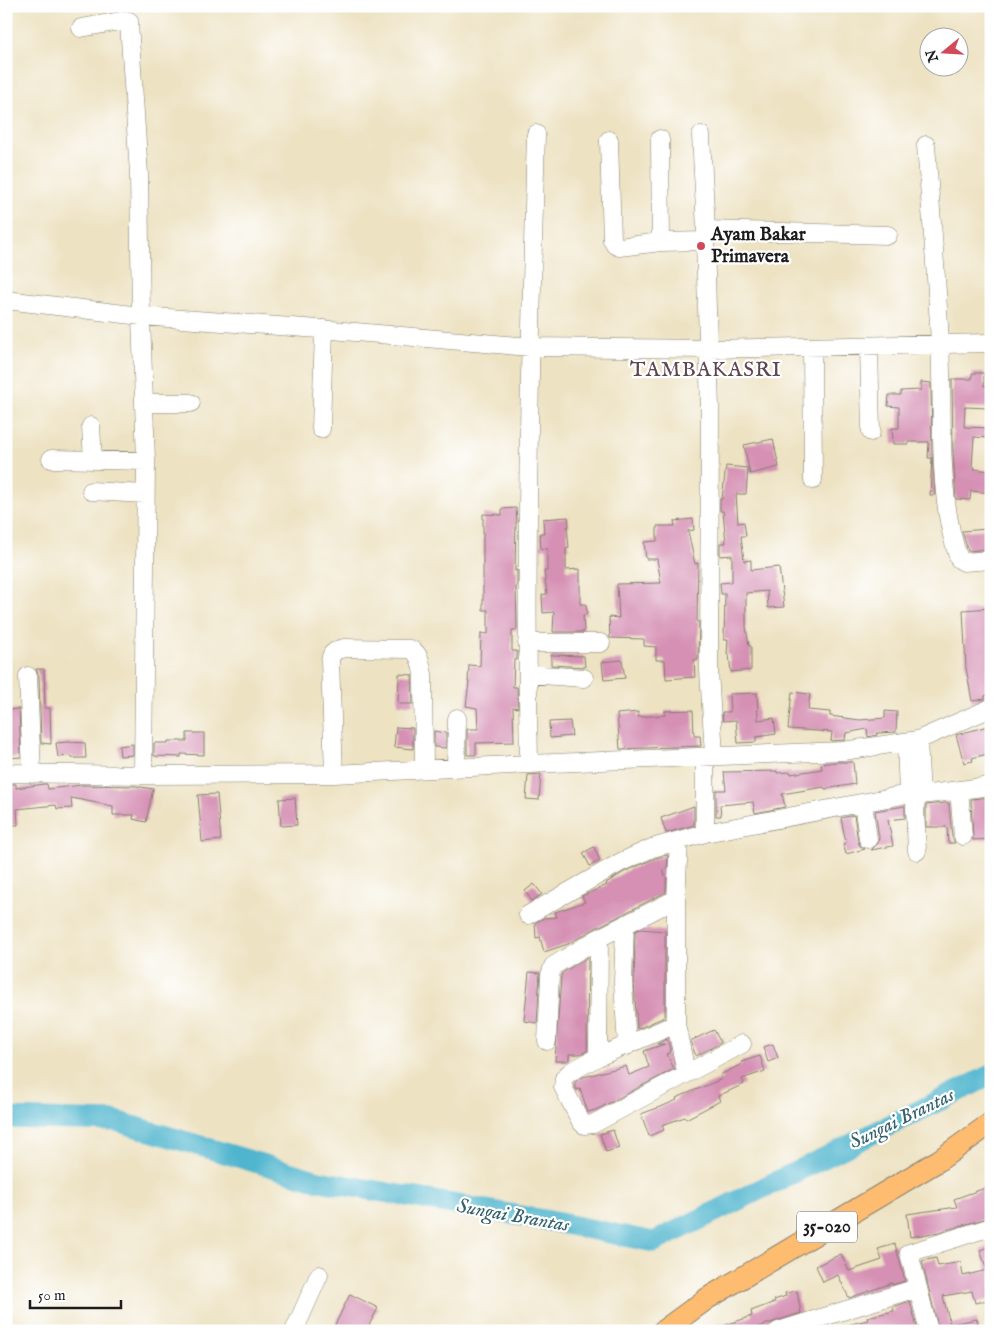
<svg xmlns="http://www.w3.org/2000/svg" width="997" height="1337" viewBox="0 0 997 1337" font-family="'IM FELL English',serif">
	<rect width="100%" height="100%" fill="#fff"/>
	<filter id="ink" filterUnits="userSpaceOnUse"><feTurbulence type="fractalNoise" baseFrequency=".02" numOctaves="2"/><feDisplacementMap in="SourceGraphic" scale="10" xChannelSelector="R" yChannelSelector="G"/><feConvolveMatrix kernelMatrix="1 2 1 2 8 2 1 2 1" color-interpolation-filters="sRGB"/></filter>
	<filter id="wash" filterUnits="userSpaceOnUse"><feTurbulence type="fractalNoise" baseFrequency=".0096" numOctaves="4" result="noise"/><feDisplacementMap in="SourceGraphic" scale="20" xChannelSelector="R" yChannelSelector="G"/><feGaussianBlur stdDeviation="1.12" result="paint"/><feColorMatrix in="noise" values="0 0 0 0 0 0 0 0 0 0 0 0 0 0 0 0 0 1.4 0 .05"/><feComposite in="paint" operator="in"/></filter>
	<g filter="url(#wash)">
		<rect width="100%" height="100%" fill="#ede2c2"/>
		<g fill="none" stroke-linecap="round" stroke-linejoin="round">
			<path stroke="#4fb5ce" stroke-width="21" d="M6 1118 116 1121 319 1181 545 1220 654 1242 991 1075"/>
		</g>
		<g id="blocks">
			<path fill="#d590b4" d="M972 373H984V386H988V408L965 407 964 427 991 428V438L974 437 972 467H975L974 469 991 471V493L971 491 970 500 956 499 953 453 952 379H972Z
				M921 382 931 383 932 454 935 495H930L932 458H928L929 442H908V444H893L892 428H899V407L888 406 889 395H901V391L921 390Z
				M773 439 779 467 750 474 744 445Z
				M726 466 748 468 746 494H736L738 523 744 522 746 536H741L744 561 751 560V570L779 567 784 607 768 608 767 591 746 593V627L749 646H751V670L731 672 729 655H727L728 639 724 640 725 594H721L720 583 732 582V555L720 556V543H726L723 511H720V499H722Z
				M516 508 517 522H516L515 571 517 570V586H516L517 630H512V651H517V660H514L513 687H517L518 708 513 707 514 742 476 743V755H467V729H478L477 708 466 706 469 682H468L469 665 480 666 481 633 488 634V610H483V514L502 515V509Z
				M568 517 569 526 567 527 569 548 566 549V570L580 569V604H586L587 614 583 615 584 632H553L554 612 543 613 542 595 547 594 544 571H547V548L541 549 540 533H544L543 519Z
				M693 519 694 530 688 531 695 564 698 563 697 622H699L698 660H694L695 677 666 679 665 660H656V647L644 646V639L610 638 609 617 619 618 617 584 661 583 657 559H646L644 542 657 541V526H675L674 521Z
				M988 529 989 549 968 551 962 531Z
				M991 608V694L985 696V699L972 701 966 668 963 610Z
				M551 655 584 656 585 667 551 665Z
				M622 660 625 678 604 680 602 662Z
				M36 669H44L45 708H50L51 744 41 743 39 676Z
				M399 674 412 675 413 704H398Z
				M792 692 810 694 808 710 830 712V716L860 720 885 718V711L897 712 896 732 877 733V735L868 737 867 729 846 733 845 740 831 741 832 732 788 729Z
				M757 693 758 720 774 718 776 734 756 737V742L738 743 736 720 723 721 722 712H730L729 694Z
				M19 709 21 757 6 758V710Z
				M693 710 694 736H700L701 746 620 749 617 714 638 712V717L665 715V711Z
				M570 721 572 736 550 738 549 722Z
				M991 725V753L972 758 973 761 964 763 956 735Z
				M396 727 413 728V749L394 747Z
				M434 731 446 733V748L434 747Z
				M187 733H204V755L181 754V757L154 756V743H168V741H187Z
				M68 742 85 743 86 758H73L72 756 58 757 56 743Z
				M133 744V755L120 756 119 746Z
				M837 762H853L855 784 825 789 824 787 782 794 785 807 755 813 753 802 720 805 721 816H716V790H726L724 772 777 771V773L791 772V774L822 769 821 764Z
				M541 774 539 800 526 799 528 775Z
				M6 784H16V788L44 784H47L48 789 82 785 135 786 153 789 146 822 133 819 134 815H113V806L71 798 72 808 57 809 56 805 17 809 18 825H6Z
				M217 794 221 840 202 842 198 795Z
				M991 797V839L973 840 971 799Z
				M295 798 297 825 281 826 279 799Z
				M946 803H949L952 837 955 843H948L947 827H926V805Z
				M694 806V825L666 833 661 818Z
				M905 806V818L888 820 893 846 871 850 878 843 879 838 875 811Z
				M854 815 858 841 860 846 865 849 846 854 843 844 846 843 841 818Z
				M594 847 600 861 590 866 583 853Z
				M668 855 667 869 663 870 666 878V892L594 929 568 944 544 952 540 937 536 938 535 923 544 918 557 917 555 912 585 902 582 896 607 885 606 883 626 871 656 858Z
				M534 884 542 894 532 901 525 891Z
				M640 929 665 931V1017L637 1029 634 982 635 931Z
				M588 957 587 1051 580 1054H569V1060L567 1061H555L561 977 562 973Z
				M529 972 540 973 537 1023 524 1021Z
				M714 1030 721 1043 696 1056 690 1041Z
				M667 1039 671 1052 667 1054 674 1069 598 1109 588 1112 580 1089 577 1090 574 1085 576 1081 583 1077 626 1066 629 1075 649 1067 644 1051 665 1044H657Z
				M773 1044 778 1058 768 1062 763 1047Z
				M760 1056 765 1071 742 1079 744 1084 718 1096 720 1101 686 1119 685 1117 662 1125 664 1130 649 1136 641 1114 663 1106 677 1100 676 1098 722 1079 720 1075 742 1064 741 1062Z
				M613 1130 619 1148 606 1152 600 1134Z
				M988 1187 991 1194V1217L939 1232 910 1237 907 1214 957 1207 954 1199Z
				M991 1238V1299L975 1303 972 1291 943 1296 950 1324 977 1319 979 1331H939L922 1261 936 1258 938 1266 961 1262 963 1276 987 1270 980 1250 991 1246H989L987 1240Z
				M895 1244 905 1281 892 1285V1283L849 1298 838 1275 823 1282 816 1266 841 1254 849 1271 882 1260 878 1249Z
				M797 1291 801 1313 752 1329V1331H715L714 1329 752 1316 751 1311 775 1302 774 1300 786 1296 785 1293Z
				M350 1294 378 1308 366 1331H332Z
				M910 1301 918 1331H840L839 1327 868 1320 867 1317 894 1311 893 1307Z"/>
		</g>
	</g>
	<g filter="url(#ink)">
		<use href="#blocks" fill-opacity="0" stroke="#847f6f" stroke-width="1"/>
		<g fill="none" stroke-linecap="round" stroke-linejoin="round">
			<defs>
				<path id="minor" d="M81 28 126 20 129 21V23L139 174 141 316 146 461 143 775
					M701 135 706 230 705 241 710 409 709 670 714 756
					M660 139 661 242
					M609 140 612 240 615 245 619 247 661 242 705 241
					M926 145C931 212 937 279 940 345 944 413 936 496 959 559L964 562 991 560
					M706 230 888 235
					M6 300 141 316 332 330 530 347 709 349 991 343
					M869 346 871 432
					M812 348 813 480
					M144 403H191
					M91 426 93 460
					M321 429 324 329
					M51 459 146 461
					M91 491 145 494
					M527 643H601
					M528 674 584 678
					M28 676 32 774
					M906 743 908 794 915 801
					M529 764C525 554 530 344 536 134
					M456 767 457 718
					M6 773 143 775 334 774 529 764 843 751 918 740 991 708
					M334 774 330 660 332 654 337 650 344 648 410 649C420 652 421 665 423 674L424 769
					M959 790 963 836
					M863 803 868 839
					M705 833V757
					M679 841 676 899V1024L686 1072
					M917 851 915 808 916 801 921 795 918 740
					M528 915 621 862 652 848 705 833 908 794 921 795 983 787
					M625 925 623 982 627 1046
					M676 1024 598 1057 570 1072 564 1078 563 1087 581 1122 584 1125 593 1124 742 1044
					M547 1041 550 975 553 966 599 938 676 899
					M598 1057 599 938
					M294 1331 319 1275
					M778 1331 917 1288
					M929 1331 909 1253 991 1227"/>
				<path id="major" d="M663 1331 708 1298 938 1161 991 1123"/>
			</defs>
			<use href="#minor" stroke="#847f6f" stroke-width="19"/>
			<use href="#major" stroke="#847f6f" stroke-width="23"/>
			<use href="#minor" stroke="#fff" stroke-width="18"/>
			<use href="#major" stroke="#febc70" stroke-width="21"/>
		</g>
	</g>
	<circle fill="#d1495b" stroke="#fff" stroke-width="2" cx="701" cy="246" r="5"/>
	<g text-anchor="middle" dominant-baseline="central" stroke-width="4.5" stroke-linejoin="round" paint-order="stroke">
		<rect fill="#fff" stroke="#606060" stroke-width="1" x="797" y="1211.5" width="60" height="31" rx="4"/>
		<g font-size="18" font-weight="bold" fill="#1c1c1c">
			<text x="827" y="1227">35-020</text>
		</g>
		<g font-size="19" font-weight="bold" fill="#1c1c1c" stroke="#fff" text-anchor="start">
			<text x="711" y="235">Ayam Bakar<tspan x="711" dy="22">Primavera</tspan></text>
		</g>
		<g font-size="20" font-style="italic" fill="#33616c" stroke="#fff">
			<text transform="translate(902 1119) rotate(-26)">Sungai Brantas</text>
			<text transform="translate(513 1216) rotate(10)">Sungai Brantas</text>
		</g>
		<g font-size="21" letter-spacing="1" fill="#5d4551" stroke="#fff">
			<text x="706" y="370">TAMBAKASRI</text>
		</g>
	</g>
	<rect width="997" height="1337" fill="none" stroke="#fff" stroke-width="25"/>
	<g transform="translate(944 52) rotate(252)"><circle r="24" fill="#ffffff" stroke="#a4a4a4"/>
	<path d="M0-4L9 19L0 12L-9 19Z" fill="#d1495b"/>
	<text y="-8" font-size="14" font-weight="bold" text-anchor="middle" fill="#1c1c1c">N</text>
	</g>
	<path d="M30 1300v8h91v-8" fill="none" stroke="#1c1c1c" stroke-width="2.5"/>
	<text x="38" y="1300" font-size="15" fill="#1c1c1c" stroke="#ffffff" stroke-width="4" paint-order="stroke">50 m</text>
</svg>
